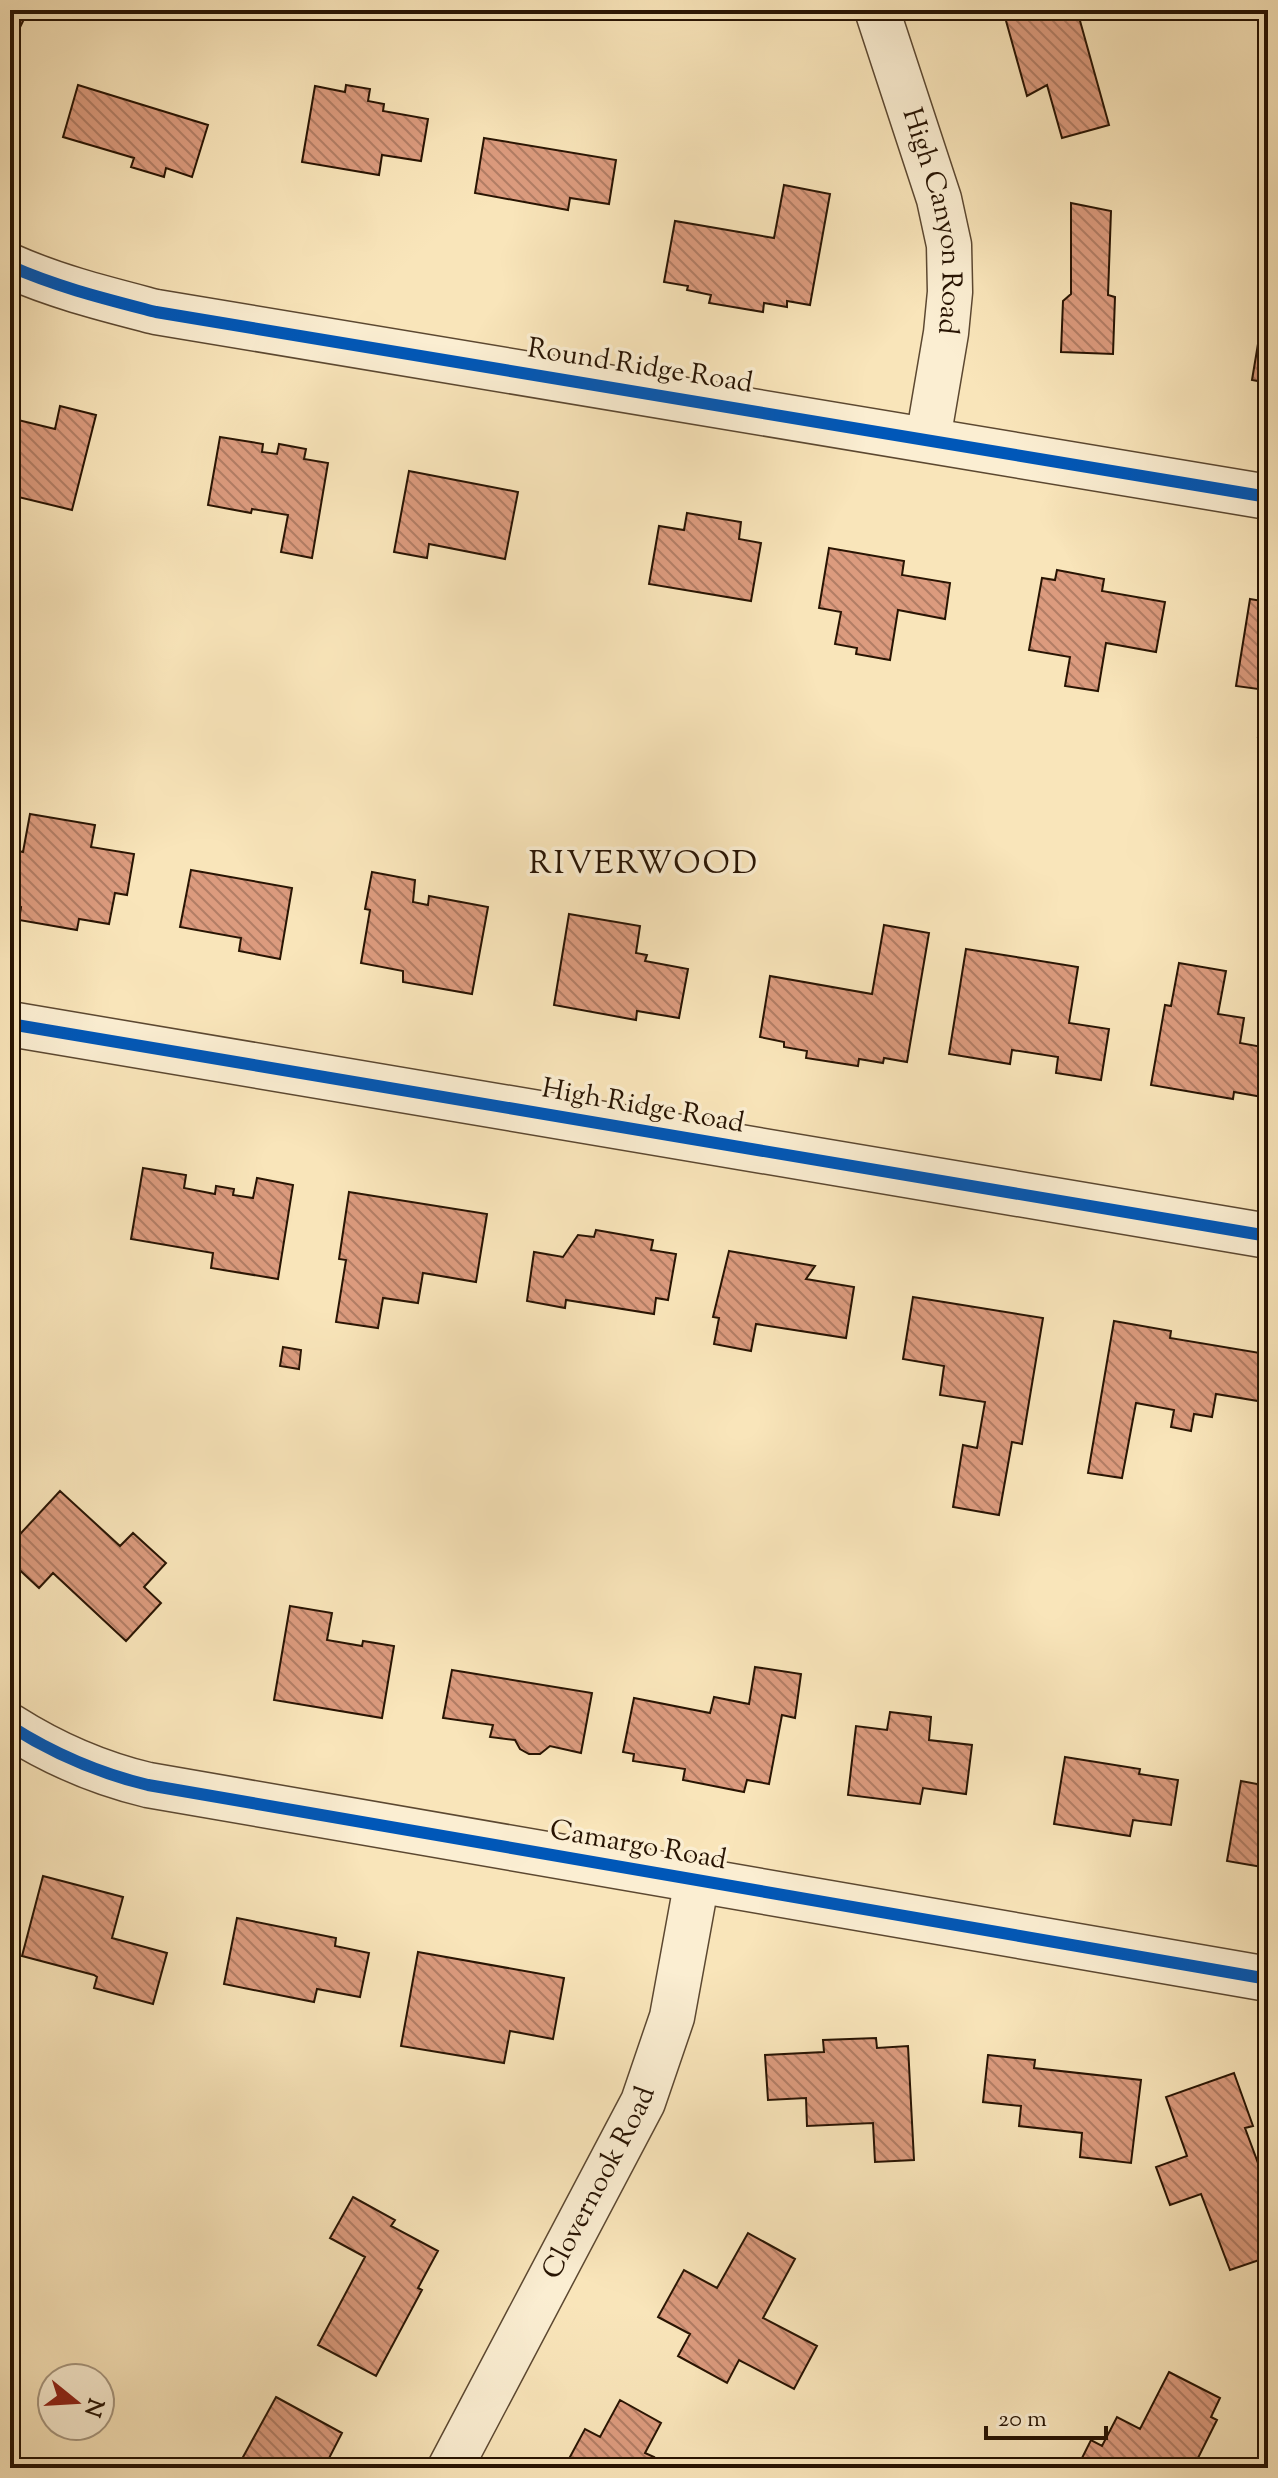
<svg xmlns="http://www.w3.org/2000/svg" width="1278" height="2478" viewBox="0 0 1278 2478" font-family="'Sorts Mill Goudy',serif">
	<defs>
		<pattern id="building-back-hatch" width="6" height="6" patternUnits="userSpaceOnUse" patternTransform="scale(2)"><rect width="6" height="6" fill="#dc9b7e"/><path d="M-1 5l2 2M0 0l6 6M5-1l2 2" fill="none" stroke="#b27d65"/></pattern>
	</defs>
	<rect width="100%" height="100%" fill="#f9e5ba"/>
	<filter id="stains"><feTurbulence type="fractalNoise" baseFrequency=".0025" numOctaves="4"/><feColorMatrix values="0 0 0 0 .2 0 0 0 0 .09 0 0 0 0 .02 0 0 0 .5 -.17"/></filter>
	<radialGradient id="worn" r=".72"><stop offset=".6" stop-color="#630" stop-opacity="0"/><stop offset="1" stop-color="#630" stop-opacity=".3"/></radialGradient>
	<path fill="url(#building-back-hatch)" stroke="#281403" stroke-width="2" d="M10 10 25 17 10 48Z
		M1003 10H1077L1109 125 1062 138 1047 85 1027 96Z
		M78 85 208 125 192 177 166 168 164 177 131 167 134 158 63 137Z
		M346 85 370 89 368 101 384 104 383 111 428 119 421 161 382 155 379 175 302 162 315 86 345 92Z
		M484 138 616 160 609 204 570 198 568 210 475 193Z
		M784 185 830 194 810 305 787 301V307L764 303 763 312 709 303 711 295 687 290 688 286 664 282 675 221 774 238Z
		M1071 203 1111 211 1108 295 1115 297 1113 354 1061 352 1063 301 1071 294Z
		M1268 284V383L1252 380Z
		M60 406 96 415 72 510 10 495V418L55 429Z
		M220 437 263 444 262 452 277 454 279 444 306 449 304 459 328 463 312 558 281 552 288 515 252 509 251 513 208 505Z
		M409 471 518 492 505 559 429 544 427 558 394 552Z
		M687 513 741 522 739 539 761 543 751 601 649 584 659 526 684 530Z
		M829 548 904 561 902 575 950 583 945 619 898 610 890 660 856 654 857 648 835 644 841 612 819 608Z
		M1057 570 1104 579 1102 591 1165 602 1156 652 1106 643 1098 691 1065 686 1070 657 1029 650 1042 578 1055 580Z
		M1250 599 1268 602V738L1258 737 1266 690 1236 686Z
		M30 814 95 825 91 847 134 854 127 895 115 893 109 924 79 919 77 930 19 920 21 907 10 905V849L23 852Z
		M191 870 292 888 280 959 239 951 241 938 180 927Z
		M372 872 415 880 413 902 428 905 429 896 488 907 472 994 403 982V971L361 963 370 910 365 909Z
		M569 914 640 926 636 953 647 955 645 961 688 969 679 1018 637 1011 636 1020 554 1005Z
		M884 925 929 933 907 1062 884 1058 883 1063 859 1059 858 1066 806 1058 807 1051 784 1047V1042L760 1037 770 976 872 994Z
		M966 949 1078 967 1069 1023 1109 1029 1101 1080 1056 1073 1058 1057 1012 1050 1010 1064 949 1054Z
		M1179 963 1226 971 1218 1014 1244 1018 1240 1043 1268 1048V1098L1234 1092 1233 1099 1151 1085 1165 1005 1171 1006Z
		M143 1168 186 1175 184 1188 215 1194 216 1186 234 1189 233 1195 253 1198 257 1178 293 1185 278 1279 211 1268 213 1253 131 1239Z
		M349 1192 487 1214 476 1282 423 1273 418 1303 383 1298 378 1328 336 1322 346 1260 339 1259Z
		M596 1230 653 1240 651 1250 676 1254 668 1300 656 1298 654 1314 566 1300 565 1308 527 1301 534 1252 563 1257 578 1235 594 1237Z
		M729 1251 815 1266 806 1279 854 1287 846 1338 756 1324 751 1351 714 1344 719 1318 713 1317Z
		M913 1297 1043 1318 1022 1444 1012 1442 999 1515 953 1507 963 1445 977 1448 985 1402 940 1395 944 1366 903 1359Z
		M1114 1321 1171 1331 1170 1338 1266 1354 1258 1401 1216 1394 1212 1417 1194 1414 1191 1431 1171 1427 1174 1410 1136 1403 1122 1478 1088 1473Z
		M283 1347 301 1350 299 1369 280 1366Z
		M60 1491 120 1546 133 1533 166 1563 144 1587 161 1603 126 1641 53 1573 39 1588 10 1561V1545Z
		M290 1606 332 1613 327 1640 362 1646 363 1641 394 1646 382 1718 274 1700Z
		M755 1667 801 1674 795 1718 782 1715 769 1784 747 1780 744 1792 683 1780 685 1769 633 1761 634 1754 623 1752 634 1698 710 1713 714 1697 749 1704Z
		M452 1670 592 1693 581 1753 550 1746 540 1754H529L520 1749 515 1740 490 1737 493 1725 443 1718Z
		M890 1712 931 1717 929 1740 972 1745 966 1794 923 1788 920 1804 848 1795 856 1726 887 1730Z
		M1065 1757 1140 1769 1139 1774 1178 1780 1171 1825 1133 1820 1130 1836 1054 1824Z
		M1241 1781 1268 1786V1868L1227 1861Z
		M43 1876 123 1897 112 1938 167 1953 153 2004 94 1988 97 1977 94 1975 22 1956Z
		M237 1918 336 1938 335 1946 369 1953 360 1997 317 1989 314 2002 224 1984Z
		M418 1952 564 1978 553 2039 510 2031 504 2063 401 2046Z
		M876 2038 877 2048 908 2046 914 2160 875 2162 873 2123 807 2126 806 2098 768 2100 765 2055 824 2052 823 2040Z
		M988 2055 1035 2060 1034 2068 1141 2080 1131 2163 1080 2157 1082 2133 1019 2126 1021 2106 983 2102Z
		M1234 2073 1253 2126 1245 2128 1268 2190V2214L1262 2216 1268 2232V2257L1230 2270 1201 2194 1170 2205 1156 2167 1187 2156 1166 2097Z
		M353 2197 395 2220 391 2226 438 2251 418 2288 422 2290 376 2376 318 2345 365 2257 330 2238Z
		M748 2233 795 2259 763 2318 817 2346 794 2389 739 2360 727 2383 678 2356 690 2334 658 2317 684 2270 717 2288Z
		M1169 2372 1220 2398 1211 2417 1217 2420 1193 2468H1077L1091 2440 1102 2446 1117 2417 1140 2429Z
		M276 2397 342 2433 324 2468H237Z
		M620 2400 661 2423 645 2453 654 2457 648 2468H564L585 2429 600 2437Z"/>
	<g fill="none" stroke-linecap="round" stroke-linejoin="round">
		<defs>
			<g id="minor">
				<path id="s1" d="M877 10 939 199 949 245 950 292 946 333 928 439"/>
				<path d="M10 266C57 287 106 299 156 312L1268 497"/>
				<path d="M10 1024 1268 1236"/>
				<path d="M10 1726C54 1754 98 1773 148 1785L1268 1979"/>
				<path id="s2" d="M450 2468 643 2102 672 2017 697 1880"/>
			</g>
		</defs>
		<use href="#minor" stroke="#5c4831" stroke-width="47"/>
		<use href="#minor" stroke="#fbeed2" stroke-width="44"/>
		<defs>
			<path id="cycleway" d="M10 266C57 287 106 299 156 312L1268 497
				M10 1024 1268 1236
				M10 1726C54 1754 98 1773 148 1785L1268 1979"/>
		</defs>
		<use href="#cycleway" stroke="#fbeed2" stroke-width="17"/>
		<use href="#cycleway" stroke="#0057b8" stroke-width="12"/>
	</g>
	<g text-anchor="middle" dominant-baseline="central" stroke-width="7" stroke-linejoin="round" paint-order="stroke">
		<g font-size="28" fill="#281403" stroke="#fbeed2">
			<text stroke="none"><textPath href="#s1" startOffset="220">High Canyon Road</textPath></text>
			<text transform="translate(640 367) rotate(9)">Round Ridge Road</text>
			<text transform="translate(643 1107) rotate(10)">High Ridge Road</text>
			<text transform="translate(638 1846) rotate(10)">Camargo Road</text>
			<text stroke="none"><textPath href="#s2" startOffset="322">Clovernook Road</textPath></text>
		</g>
		<g font-size="32" letter-spacing="2" fill="#281403" stroke="#fbeed2">
			<text x="644" y="865">RIVERWOOD</text>
		</g>
	</g>
	<rect width="1278" height="2478" fill="none" stroke="#f9e5ba" stroke-width="40"/>
	<rect x="12" y="12" width="1254" height="2454" fill="none" stroke="#281403" stroke-width="4"/>
	<rect x="20" y="20" width="1238" height="2438" fill="none" stroke="#281403" stroke-width="2"/>
	<g transform="translate(76 2402) rotate(108)"><circle r="38" fill="#fbeed2" stroke="#a7977f" stroke-width="2"/>
	<path d="M0-6L14 30L0 20L-14 30Z" fill="#8f2418"/>
	<text y="-12" font-size="22" font-weight="bold" text-anchor="middle" fill="#281403">N</text>
	</g>
	<path d="M986 2426v12h120v-12" fill="none" stroke="#281403" stroke-width="4"/>
	<text x="998" y="2426" font-size="24" fill="#281403" stroke="#fbeed2" stroke-width="6" paint-order="stroke">20 m</text>
	<rect width="100%" height="100%" filter="url(#stains)"/>
	<rect width="100%" height="100%" fill="url(#worn)"/>
</svg>
